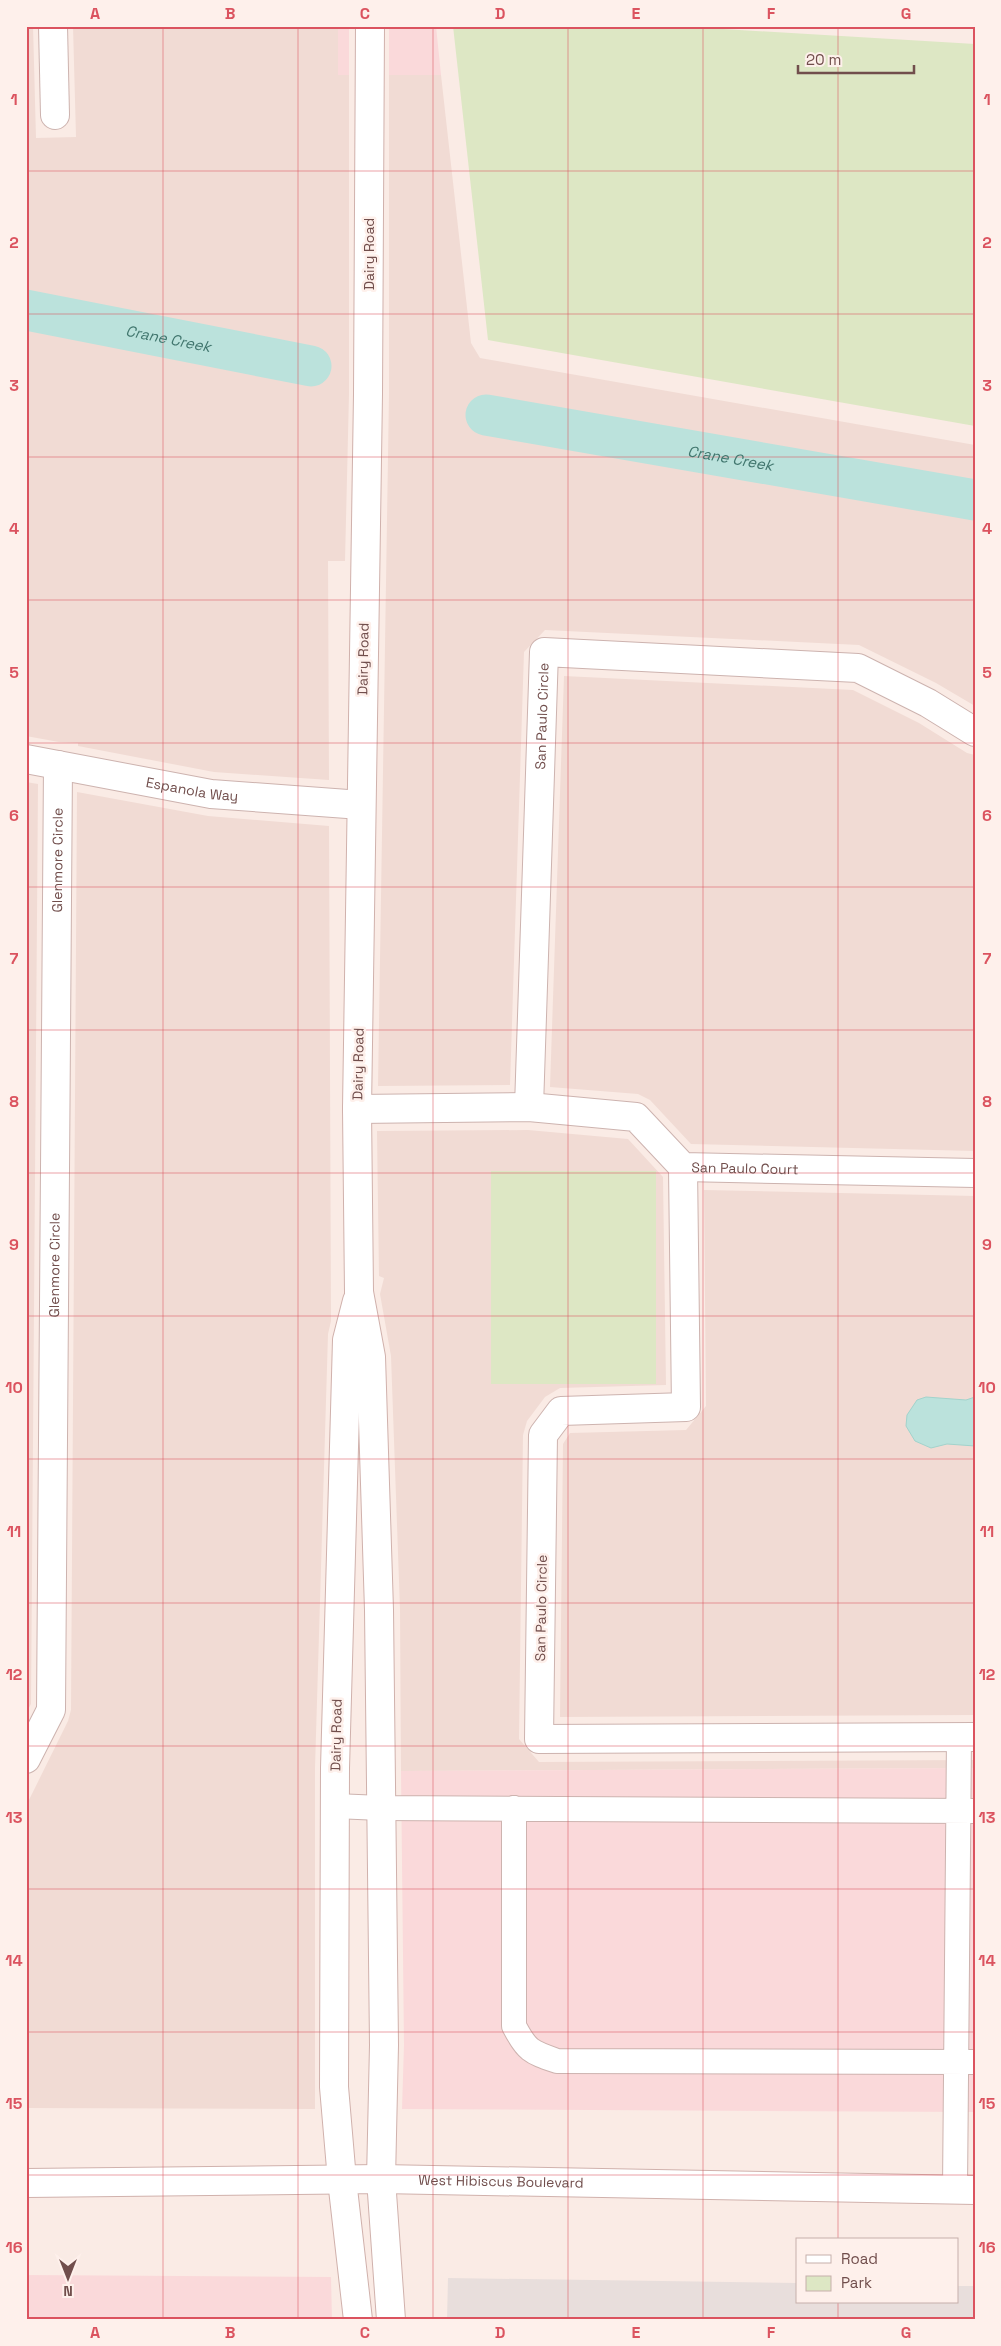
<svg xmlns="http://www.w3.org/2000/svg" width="1001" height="2346" viewBox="0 0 1001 2346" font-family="'Space Grotesk',sans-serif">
	<rect width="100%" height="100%" fill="#faebe5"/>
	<path fill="#f1dbd4" d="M26 26H33L36 138 76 137 73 26H338V75H349V394L345 561H328L329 780 214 772 78 746V743L59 742 26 736Z
		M389 75H441L471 343 480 358 975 445V706L936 683 859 645 545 630 524 652 510 1085 378 1086 389 394Z
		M564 676 853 690 919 723 967 753 975 755V1151L691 1144 650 1100 638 1094 550 1087Z
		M26 782 38 784 31 1704 26 1713Z
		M77 792 208 816 329 826 331 1321 328 1334 315 1768V2109L26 2108V1806L68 1721 71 1710Z
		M528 1130 628 1139 663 1177 666 1385 560 1388 545 1397 527 1421 523 1435 519 1739 539 1762 975 1760V1768L401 1771 400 1609 391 1356 380 1294 384 1278 379 1276 377 1131Z
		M704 1190 975 1196V1715L560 1717 563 1444 570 1433 686 1430 706 1406Z"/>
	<path fill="#fad9da" d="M338 26H349V75H338Z
		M389 26H436L441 75H389Z
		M975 1768V2112L402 2109 404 2045 401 1771Z
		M26 2275 331 2277 332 2320H26Z"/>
	<path fill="#e8dedc" d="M448 2278 797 2283V2302H957V2286H975V2320H447Z"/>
	<path fill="#dde7c4" d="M453 26H673L975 44V426L488 340Z
		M491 1171H656V1384H491Z"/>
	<path fill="#bbe2dc" stroke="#a2d3cc" d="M926 1397 966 1400 975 1397V1446L947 1444 931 1448 915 1441 906 1426 907 1415 917 1400Z"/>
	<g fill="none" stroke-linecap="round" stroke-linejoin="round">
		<g stroke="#bbe2dc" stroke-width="41">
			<path id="s1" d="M26 310 311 366"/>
			<path id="s2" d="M486 415 975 500"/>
		</g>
		<defs>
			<path id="lane" d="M335 1806 381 1808 975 1811
				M514 1808V2026C527 2051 531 2052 557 2061L975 2062
				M955 2190 959 1737"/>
			<g id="street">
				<path d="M53 26 55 115"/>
				<path id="s3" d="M26 759 211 794 361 805"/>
				<path id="s4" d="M529 1107 544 652 858 668 928 703 975 732"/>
				<path id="s5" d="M357 1109 529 1107 636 1117 683 1167 975 1173"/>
				<path d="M683 1167 686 1407 561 1411 543 1435 539 1739 975 1737"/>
				<path id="s6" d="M26 1759 51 1710 58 765"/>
			</g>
			<g id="secondary">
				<path d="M370 26 368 394 357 1109 359 1292 371 1357 379 1610 384 2045 381 2179 391 2320"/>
				<path d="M357 1301 347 1340 335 1768 334 2087 342 2180 358 2320"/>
				<path id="s7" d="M26 2183 381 2179 975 2190"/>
			</g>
		</defs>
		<use href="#lane" stroke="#cdb3af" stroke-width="26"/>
		<use href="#street" stroke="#cdb3af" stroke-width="30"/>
		<use href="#secondary" stroke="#d0b1ac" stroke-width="30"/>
		<use href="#lane" stroke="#fff" stroke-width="24"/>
		<use href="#street" stroke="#fff" stroke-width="28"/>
		<use href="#secondary" stroke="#fff" stroke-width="28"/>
	</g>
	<path fill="none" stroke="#db535f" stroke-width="1" stroke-opacity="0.55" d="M163 26V2320M298 26V2320M433 26V2320M568 26V2320M703 26V2320M838 26V2240M26 171H975M26 314H975M26 457H975M26 600H975M26 743H975M26 887H975M26 1030H975M26 1173H975M26 1316H975M26 1459H975M26 1603H975M26 1746H975M26 1889H975M26 2032H975M26 2175H975M838 2302V2320"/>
	<g text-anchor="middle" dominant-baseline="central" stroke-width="5" stroke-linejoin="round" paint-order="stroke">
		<g font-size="14" fill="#714e4c" stroke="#fef0eb">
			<text transform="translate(369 254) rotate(-90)">Dairy Road</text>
			<text transform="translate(363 659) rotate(-89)">Dairy Road</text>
			<text stroke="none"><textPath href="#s4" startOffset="391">San Paulo Circle</textPath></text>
			<text stroke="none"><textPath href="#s3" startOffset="169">Espanola Way</textPath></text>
			<text stroke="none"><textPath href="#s6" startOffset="905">Glenmore Circle</textPath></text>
			<text transform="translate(358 1064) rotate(-89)">Dairy Road</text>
			<text stroke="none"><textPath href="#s5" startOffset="410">San Paulo Court</textPath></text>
			<text stroke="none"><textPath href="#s6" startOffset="500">Glenmore Circle</textPath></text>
			<text transform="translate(541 1608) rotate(-89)">San Paulo Circle</text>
			<text transform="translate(336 1735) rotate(-89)">Dairy Road</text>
			<text stroke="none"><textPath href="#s7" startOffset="475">West Hibiscus Boulevard</textPath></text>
		</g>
		<g font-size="15" font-style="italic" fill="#41766e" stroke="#fef0eb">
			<text stroke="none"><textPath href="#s1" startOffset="145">Crane Creek</textPath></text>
			<text stroke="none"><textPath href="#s2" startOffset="248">Crane Creek</textPath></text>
		</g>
	</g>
	<rect width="1001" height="2346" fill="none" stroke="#fef0eb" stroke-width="55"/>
	<rect x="796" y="2238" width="162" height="65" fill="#fef0eb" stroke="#c6afab"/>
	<rect x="806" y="2255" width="25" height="8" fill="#ffffff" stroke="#c6afab"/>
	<text x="841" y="2264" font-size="15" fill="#714e4c">Road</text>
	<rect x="806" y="2276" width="25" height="15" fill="#dde7c4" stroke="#c6afab"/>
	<text x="841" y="2288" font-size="15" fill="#714e4c">Park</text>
	<g transform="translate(68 2278) rotate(180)" stroke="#fef0eb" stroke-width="4" paint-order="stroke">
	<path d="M0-4L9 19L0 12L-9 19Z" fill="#714e4c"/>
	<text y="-8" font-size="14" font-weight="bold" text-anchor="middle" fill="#714e4c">N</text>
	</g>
	<path d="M798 65v8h116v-8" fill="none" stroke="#714e4c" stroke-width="2.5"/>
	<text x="806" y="65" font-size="15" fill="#714e4c" stroke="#fef0eb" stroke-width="4" paint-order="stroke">20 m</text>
	<rect x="28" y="28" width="946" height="2290" fill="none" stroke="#db535f" stroke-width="2"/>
	<g font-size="16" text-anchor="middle" font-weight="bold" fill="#db535f">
		<text x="95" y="19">A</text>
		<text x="230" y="19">B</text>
		<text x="365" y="19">C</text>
		<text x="500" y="19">D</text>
		<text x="636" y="19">E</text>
		<text x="771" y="19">F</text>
		<text x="906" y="19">G</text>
		<text x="14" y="105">1</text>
		<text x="987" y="105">1</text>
		<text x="14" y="248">2</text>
		<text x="987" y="248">2</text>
		<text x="14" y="391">3</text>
		<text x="987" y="391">3</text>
		<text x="14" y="534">4</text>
		<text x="987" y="534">4</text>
		<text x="14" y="678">5</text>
		<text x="987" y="678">5</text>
		<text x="14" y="821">6</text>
		<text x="987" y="821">6</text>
		<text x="14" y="964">7</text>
		<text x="987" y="964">7</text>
		<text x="14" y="1107">8</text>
		<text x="987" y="1107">8</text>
		<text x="14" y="1250">9</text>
		<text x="987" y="1250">9</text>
		<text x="14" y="1393">10</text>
		<text x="987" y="1393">10</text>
		<text x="14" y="1537">11</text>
		<text x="987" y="1537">11</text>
		<text x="14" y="1680">12</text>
		<text x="987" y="1680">12</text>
		<text x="14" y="1823">13</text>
		<text x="987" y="1823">13</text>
		<text x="14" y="1966">14</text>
		<text x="987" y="1966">14</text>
		<text x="14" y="2109">15</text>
		<text x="987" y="2109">15</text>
		<text x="14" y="2253">16</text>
		<text x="987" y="2253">16</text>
		<text x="95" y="2338">A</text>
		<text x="230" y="2338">B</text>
		<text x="365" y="2338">C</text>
		<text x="500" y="2338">D</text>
		<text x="636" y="2338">E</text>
		<text x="771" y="2338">F</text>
		<text x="906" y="2338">G</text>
	</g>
</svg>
